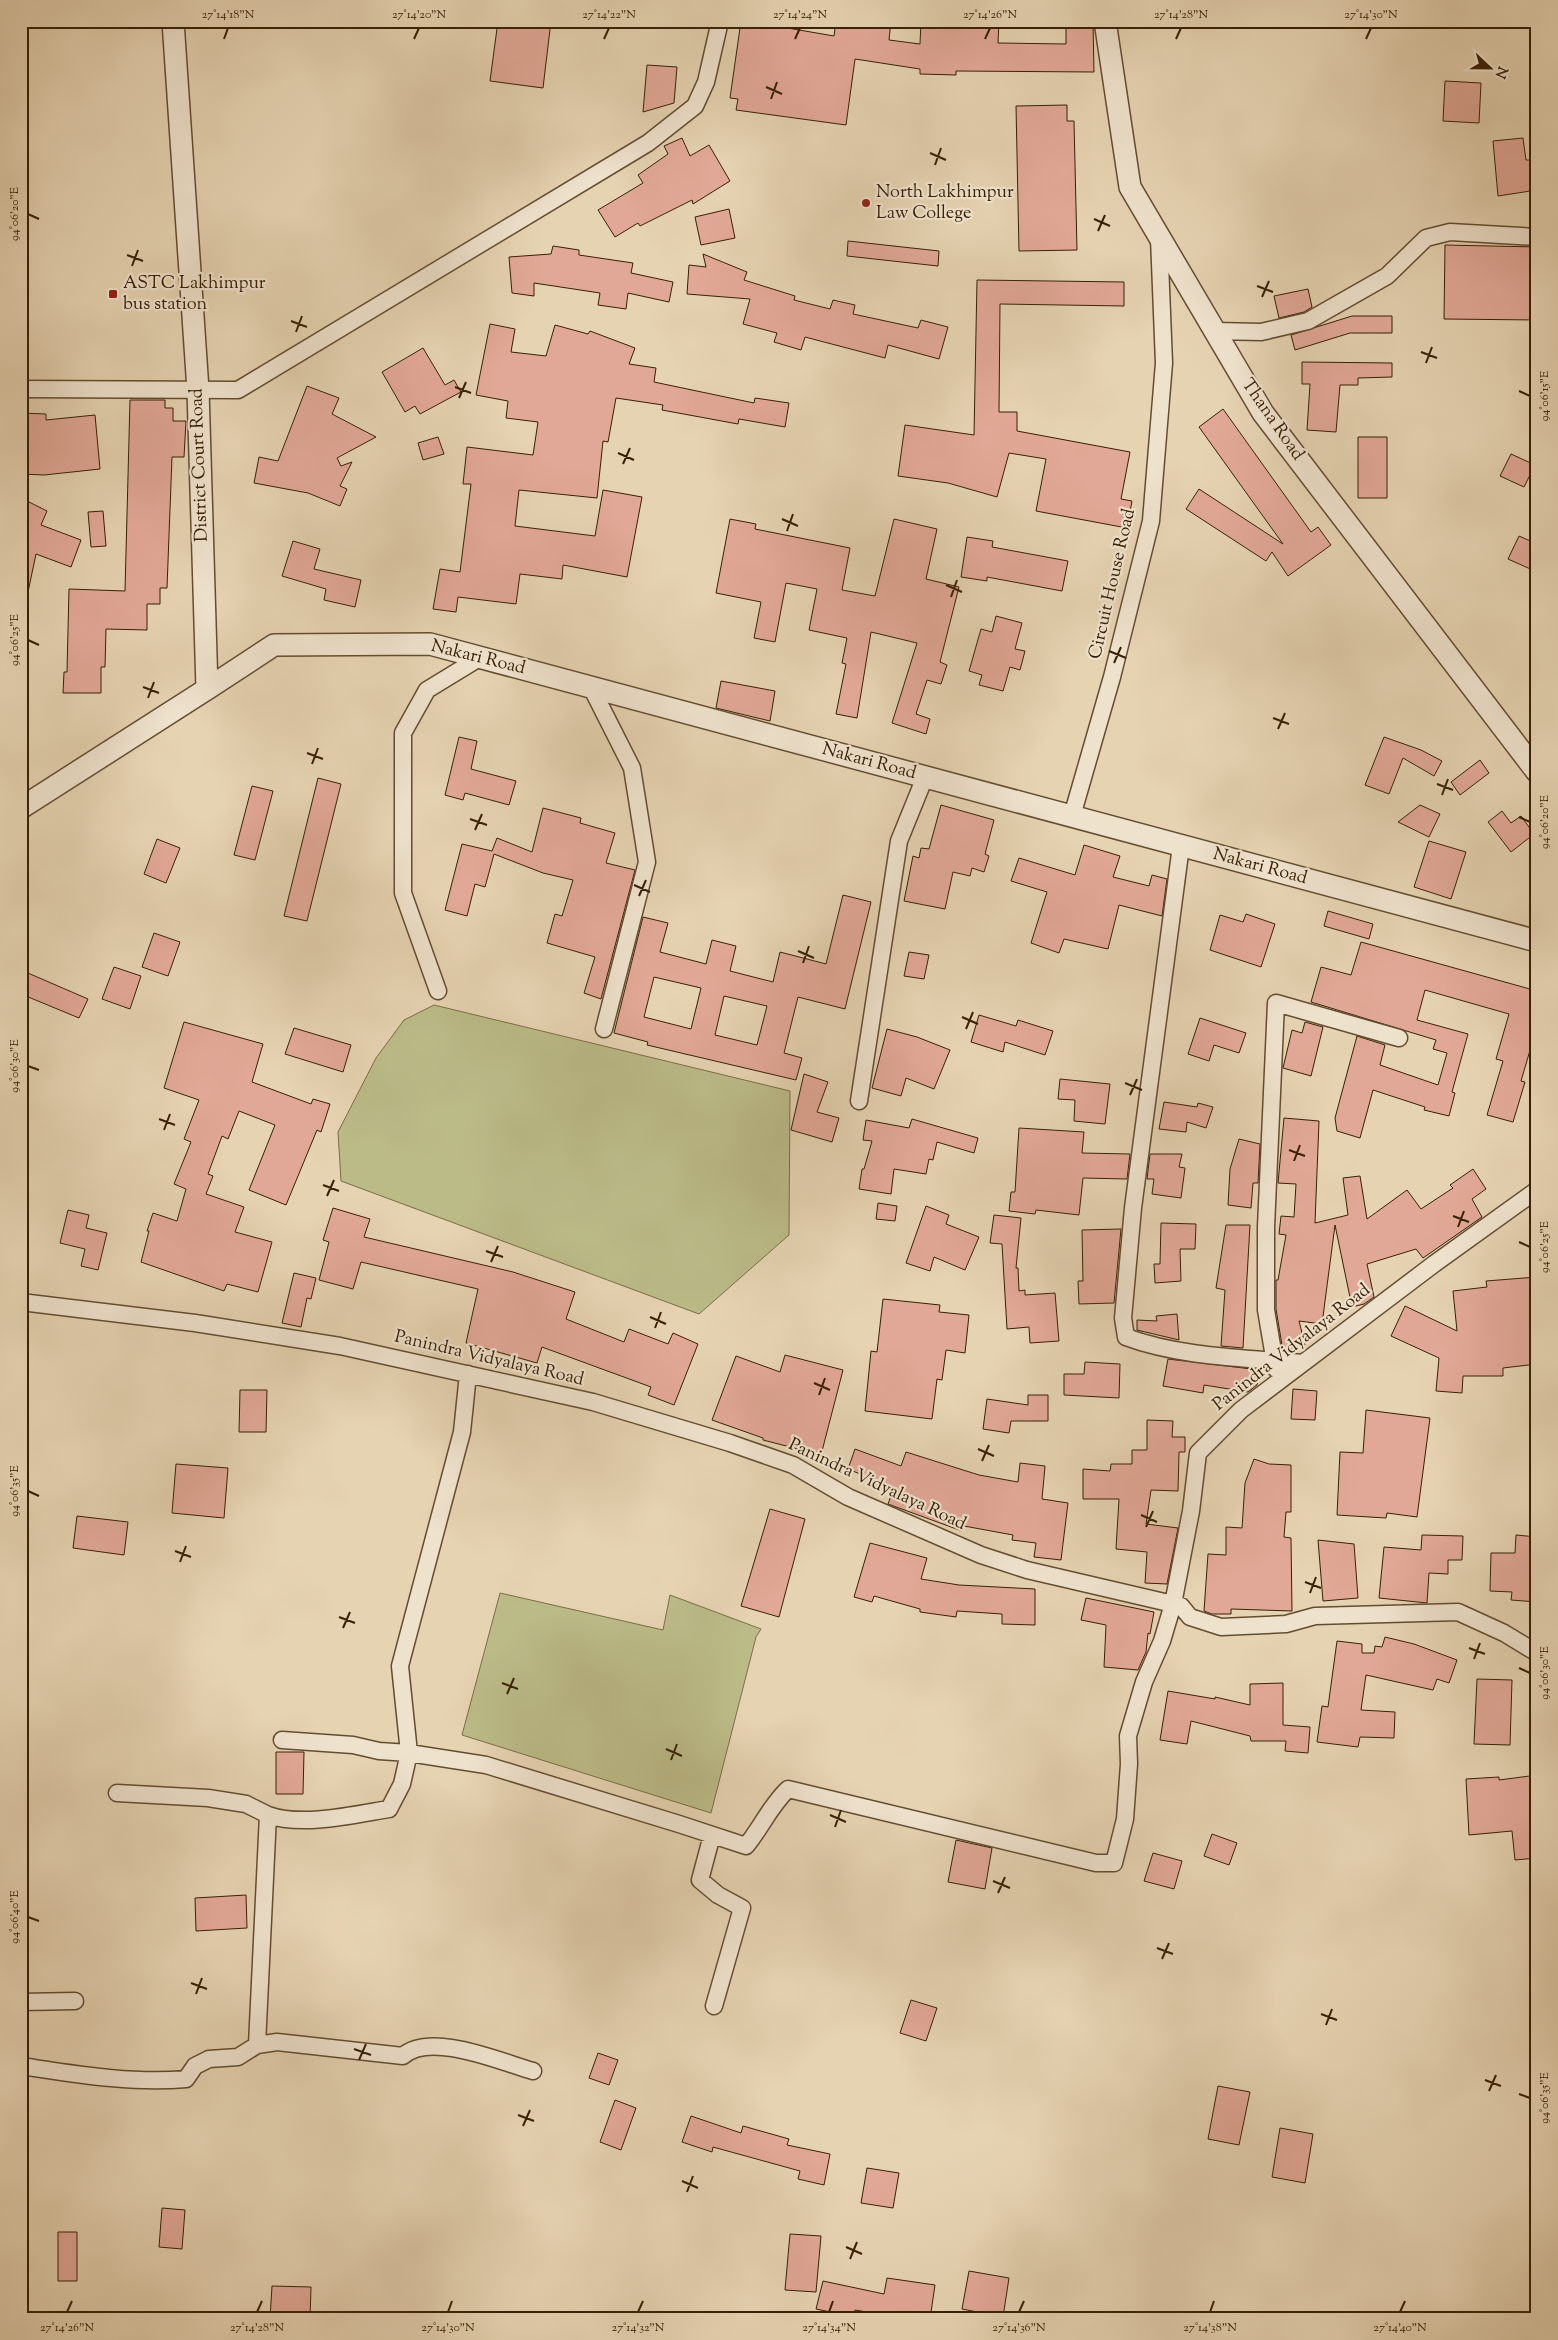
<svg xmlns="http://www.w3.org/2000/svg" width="1558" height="2340" viewBox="0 0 1558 2340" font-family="'Sorts Mill Goudy',serif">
	<rect width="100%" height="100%" fill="#e6d3b2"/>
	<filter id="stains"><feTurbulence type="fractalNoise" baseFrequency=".004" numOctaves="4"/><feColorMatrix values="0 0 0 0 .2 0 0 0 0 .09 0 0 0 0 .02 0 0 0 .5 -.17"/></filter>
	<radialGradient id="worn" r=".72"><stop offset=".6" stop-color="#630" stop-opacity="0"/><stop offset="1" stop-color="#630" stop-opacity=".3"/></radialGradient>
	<path fill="#bb8" stroke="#796e46" d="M434 1005 790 1091 789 1235 699 1314 341 1181 338 1132 376 1058 404 1020Z
		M500 1593 663 1630 670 1595 761 1629 756 1637 711 1813 462 1735Z"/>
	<path fill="#e2a897" stroke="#372005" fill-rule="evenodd" d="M498 21H551L543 88 490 81Z
		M741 21H777L776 26 834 36 836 21H891L889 40 920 44 921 21H999L998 43 1066 44V21H1093L1094 72 956 71V75L920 74V69L855 59 846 125 736 110 738 99 730 98Z
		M647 65 677 67 674 103 643 112Z
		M1445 81 1481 83 1479 123 1443 121Z
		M1067 105V121H1074L1077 250 1019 251 1016 106Z
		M682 138 690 156 709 145 730 181 693 204 692 200 640 226 638 223 615 237 598 210 643 183 638 175 668 154 664 146Z
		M1523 138 1526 160H1537V190L1498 196 1493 141Z
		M729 209 735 238 701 245 695 217Z
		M848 241 939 251 938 266 847 256Z
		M1445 245 1537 247V320L1444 319Z
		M553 246 579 250V255L633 263 631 273 673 282 669 302 628 293 626 309 598 305 600 293 534 283V296L512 293 509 257 551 254Z
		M703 254 747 272 744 280 795 296 794 300 830 309 833 300 855 305 853 314 918 328 921 320 948 327 939 359 888 345 885 358 805 337 801 350 774 342 777 333 743 324 750 299 687 294 689 265 706 267Z
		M977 280 1124 282V306L1000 304 999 412H1017V431L1130 452 1121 499 1132 501 1127 528 1036 511 1046 459 1009 453 997 497 948 483 898 476 905 425 974 435Z
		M1308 289 1312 307 1304 312 1279 318 1274 296Z
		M1352 316H1392V333H1350L1295 350 1291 335Z
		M490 324 515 329 511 352 546 356 555 325 588 334 590 331 635 348 629 364 656 368 654 382 754 403 755 398 789 403 785 427 739 419 738 424 662 410 663 405 616 398 608 442 603 441 597 498 519 490 515 526 595 536 603 490 642 497 627 577 563 565 562 579 520 574 516 604 458 597 456 612 433 609 440 569 460 572 471 484H463L467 447 533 455 538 422 506 418 508 401 476 395Z
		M423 348 445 385 454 380 461 392 420 414 415 406 405 412 382 372Z
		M1302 362 1392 363V377L1358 378V385H1340L1336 432 1307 430 1310 384H1302Z
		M307 386 339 398 332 414 376 437 337 458 341 466 352 462 340 486 347 489 340 506 308 493 254 483 259 457 278 461Z
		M130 400H165V408H173V421H186L184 457H172L167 588H160V604H147V630L106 629 105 667H101V693H63L64 672H67L69 589 125 591Z
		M1223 409 1311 532 1318 527 1331 545 1288 576 1272 552 1266 561 1186 509 1199 489 1283 544 1199 427Z
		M21 413 46 414V420L95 415 100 469 44 475 21 474Z
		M438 437 444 454 423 460 418 443Z
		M1358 437H1387V498H1358Z
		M1511 454 1535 465 1524 487 1500 476Z
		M29 502 47 511 41 525 81 540 71 567 36 554 28 592 21 591V520Z
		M103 511 106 546 91 547 88 512Z
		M730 519 756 524 755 529 850 548 842 590 875 596 894 519 937 529 926 579 959 587 940 662 947 665 941 684 927 680 916 714 930 719 926 734 892 723 917 643 871 632 857 718 836 714 846 664 842 663 847 638 809 630 817 589 786 583 775 642 754 638 761 602 716 593Z
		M1519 536 1537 544V572L1508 559Z
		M967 537 993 541 992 547 1068 561 1062 591 987 577V581L961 577Z
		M293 541 320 549 314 569 361 580 355 607 324 600 326 589 282 576Z
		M996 616 1022 623 1015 649 1025 651 1020 670 1010 667 1003 691 979 685 982 675 969 671 981 629 992 632Z
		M721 681 775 691 770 721 716 708Z
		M459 737 477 741 471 769 516 781 509 805 465 793 463 800 445 795Z
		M1384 737 1421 750 1442 761 1434 776 1403 758 1389 794 1365 785Z
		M1480 760 1489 773 1460 795 1451 782Z
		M318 778 341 784 307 921 284 916Z
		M252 786 273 791 255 860 234 855Z
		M941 805 994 820 985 854 989 856 984 872 972 868 970 876 953 872 945 909 904 901 913 856 919 858 921 848 929 849Z
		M1420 805 1440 814 1429 837 1398 822Z
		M543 808 581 818 580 823 615 833 606 863 635 870 601 999 584 993 595 957 547 943 555 914 562 916 573 880 543 873 494 854 485 887 475 884 467 916 445 910 462 844 492 851 497 838 532 852Z
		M1502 811 1511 823 1521 816 1534 834 1511 852 1488 822Z
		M157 839 180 848 166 883 144 874Z
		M1429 841 1466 852 1451 899 1414 887Z
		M1084 845 1120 856 1113 877 1149 886 1152 875 1167 879 1162 916 1119 905 1108 949 1064 939 1059 953 1031 943 1047 892 1011 881 1019 858 1075 875Z
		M843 895 871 902 845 1009 798 997 784 1053 802 1058 796 1080 647 1045 648 1042 614 1033 643 917 668 923 660 952 706 964 712 940 736 946 730 971 773 982 780 952 826 964ZM654 977 701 988 691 1029 644 1017ZM724 996 767 1006 757 1045 715 1035Z
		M1328 911 1373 924 1369 939 1324 926Z
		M1246 914 1275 924 1261 967 1210 950 1220 915 1243 922Z
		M154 933 180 942 168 976 142 967Z
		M1361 942 1537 991V1015L1533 1029 1536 1030 1521 1081 1525 1082 1513 1122 1487 1115 1503 1061 1496 1059 1509 1014 1425 990 1417 1020 1468 1034 1452 1092 1455 1093 1449 1116 1424 1110 1425 1107 1373 1090 1360 1138 1337 1131 1335 1118 1357 1036 1385 1045 1380 1065 1438 1085 1447 1053 1433 1049 1436 1040 1311 1002 1321 967 1351 975Z
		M909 952 929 955 924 979 904 976Z
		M114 967 141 976 130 1009 102 999Z
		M21 970 88 999 79 1018 21 994Z
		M979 1015 1016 1026 1018 1020 1053 1031 1045 1055 1005 1042 1003 1052 971 1042Z
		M1200 1018 1246 1033 1239 1053 1214 1045 1209 1061 1188 1054Z
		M184 1022 263 1044 252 1082 311 1104 313 1099 330 1104 321 1132 317 1130 286 1205 249 1190 275 1125 239 1111 228 1139 222 1136 208 1174 213 1176 206 1194 244 1207 235 1232 272 1242 258 1292 227 1284 224 1291 141 1262 149 1231H147L153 1213 177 1221 186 1189 174 1184 191 1142 184 1139 199 1100 164 1088Z
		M1305 1022 1323 1027 1311 1076 1283 1068 1292 1030 1302 1033Z
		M294 1028 351 1045 343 1072 285 1054Z
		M887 1029 917 1037 950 1050 934 1089 906 1078 901 1096 872 1088Z
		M804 1074 828 1082 817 1112 839 1118 832 1142 791 1130Z
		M1060 1079 1110 1084 1105 1124 1074 1121 1075 1100 1058 1099Z
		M1164 1102 1197 1107 1198 1103 1213 1107 1206 1128 1187 1122 1186 1132 1159 1129Z
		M1284 1118 1319 1121 1315 1223 1348 1215 1343 1178 1360 1176 1367 1219 1407 1190 1421 1209 1453 1188 1450 1185 1473 1169 1486 1189 1472 1199 1482 1217 1423 1258 1416 1249 1367 1264 1374 1297 1364 1304 1352 1307 1335 1225 1322 1324 1299 1321 1305 1345 1283 1351 1276 1309V1280H1278L1286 1235 1279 1234 1281 1216 1294 1217 1296 1184 1278 1183Z
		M912 1119 978 1138 974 1153 937 1142 933 1160 929 1159 926 1174 894 1169 891 1194 859 1189 862 1169H864L872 1141 863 1140 866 1120 909 1128Z
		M1019 1128 1084 1132 1082 1153 1130 1154 1127 1179 1083 1178 1079 1215 1036 1210 1035 1214 1009 1211 1011 1192H1015Z
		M1239 1139 1260 1144 1258 1183H1253L1251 1208 1228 1205 1230 1169Z
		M1150 1154H1182L1179 1167 1185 1168 1181 1198 1152 1194 1154 1179H1147Z
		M878 1203 897 1206 895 1221 876 1219Z
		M926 1206 949 1215 946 1224 979 1237 965 1270 934 1257 930 1271 906 1263Z
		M333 1208 370 1219 364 1237 513 1272 575 1292 566 1319 624 1342 629 1329 668 1344 673 1333 698 1344 674 1405 648 1395 651 1387 542 1347 537 1363 466 1343 478 1289 361 1262 353 1289 319 1280 329 1242 323 1240Z
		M68 1210 89 1215 86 1228 107 1233 98 1270 81 1266 85 1249 60 1243Z
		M994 1215 1021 1218 1016 1268H1018L1019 1291 1025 1290V1295L1055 1293 1059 1341 1030 1343 1029 1327 1007 1329 1002 1244 990 1243Z
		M1161 1223 1196 1224 1195 1249H1180L1181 1281 1155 1283 1154 1264H1160Z
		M1226 1225H1250L1243 1348 1221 1346 1225 1290 1216 1288Z
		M1121 1229 1114 1303 1079 1304 1078 1281H1083L1082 1230Z
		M294 1273 316 1278 311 1299 307 1298 301 1327 282 1323Z
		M1537 1277V1299H1531L1537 1337V1364L1503 1368V1376H1463L1462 1393 1436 1391 1439 1358 1391 1336 1405 1306 1457 1331 1453 1291 1487 1287 1486 1281Z
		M883 1299 940 1305 939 1312 969 1315 965 1353 946 1350 942 1380 937 1379 932 1419 865 1411 871 1351 877 1352Z
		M1177 1314 1179 1340 1137 1330V1320L1157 1321 1156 1316Z
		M785 1355 843 1370 821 1455 763 1440V1438L712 1420 736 1356 780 1372Z
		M1168 1359 1260 1370 1257 1385 1248 1392 1204 1385 1203 1393 1163 1386Z
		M1085 1362 1120 1364 1119 1398 1064 1395V1374H1084Z
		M1293 1389 1317 1391 1315 1420 1291 1419Z
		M240 1390H267L266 1432H239Z
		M1028 1395H1048V1421H1011L1009 1433 983 1429 987 1399 1028 1405Z
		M1366 1410 1430 1418 1417 1517 1387 1513 1386 1518 1337 1515 1340 1452 1363 1453Z
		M1147 1420 1173 1421 1172 1437H1185V1452H1179L1178 1491 1151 1490 1146 1524 1178 1528 1167 1584 1145 1583 1147 1552 1116 1549 1119 1499H1083V1469L1110 1471 1111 1464H1132V1450H1147Z
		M855 1449 901 1466 906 1452 979 1475 1018 1482 1020 1463 1045 1466 1042 1499 1068 1503 1061 1560 1034 1557 1036 1543 1012 1540 1013 1535 964 1526 962 1531 888 1504 892 1493 870 1485 872 1479 848 1469Z
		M1254 1459 1269 1464 1291 1465V1512H1286L1284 1537 1291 1538 1292 1611 1231 1609V1614H1212L1204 1611 1208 1554 1226 1555V1527L1242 1528 1245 1483Z
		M176 1464 228 1468 224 1518 172 1513Z
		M770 1509 805 1519 779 1617 741 1606Z
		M77 1516 128 1522 124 1555 73 1548Z
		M1422 1535 1463 1536 1462 1560H1448V1574L1429 1573 1427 1603 1379 1598 1384 1547 1421 1550Z
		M1516 1535 1537 1537V1602L1511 1600 1512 1592 1490 1591 1491 1553H1515Z
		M1318 1540 1354 1544 1358 1598 1323 1601Z
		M870 1543 927 1558 921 1579 959 1585 1035 1589V1625L1002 1624V1614L957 1611 956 1617 920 1612V1609L874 1596 872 1602 854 1597Z
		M1086 1598 1154 1612 1150 1634 1148 1633 1146 1652 1138 1670 1104 1667 1106 1625 1081 1620Z
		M1385 1637 1414 1644 1457 1660 1449 1683 1437 1679 1433 1690 1366 1675 1361 1710 1395 1712 1394 1738 1360 1737 1358 1747 1317 1742 1322 1706 1328 1707 1337 1641 1362 1644V1653H1374L1375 1646 1382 1647Z
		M1477 1679 1512 1680 1510 1745 1474 1744Z
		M1283 1683V1725L1310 1727 1308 1753 1285 1751 1286 1741H1251L1250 1736 1191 1721 1187 1744 1160 1740 1168 1691 1215 1699V1697L1250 1705V1684Z
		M276 1752H304L303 1794H276Z
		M1537 1775V1858L1515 1860 1512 1831 1469 1835 1466 1779 1499 1777V1780Z
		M1212 1834 1237 1843 1229 1865 1204 1856Z
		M956 1840 992 1848 985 1889 948 1882Z
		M1153 1853 1182 1861 1174 1889 1144 1881Z
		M246 1895 247 1928 196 1931 195 1898Z
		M911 2000 937 2008 926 2041 900 2033Z
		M598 2053 618 2060 609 2085 589 2078Z
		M1218 2086 1250 2092 1239 2145 1208 2139Z
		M615 2100 636 2108 621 2150 600 2142Z
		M691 2116 741 2133 743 2126 789 2139 787 2145 830 2154 824 2185 798 2179 800 2171 713 2147 712 2152 682 2142Z
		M1280 2128 1313 2134 1305 2183 1272 2177Z
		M867 2168 899 2173 893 2208 861 2203Z
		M162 2208 185 2210 182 2249 159 2247Z
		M58 2232H77V2281H58Z
		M790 2234 821 2236 816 2292 785 2290Z
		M969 2271 1009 2278 1003 2317 962 2309Z
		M887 2278 935 2285 930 2319H908L855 2310 854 2317 816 2309 823 2281 884 2294Z
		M272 2286 311 2287 310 2319H270Z"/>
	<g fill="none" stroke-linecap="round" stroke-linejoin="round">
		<defs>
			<path id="minor" d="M1215 331 1261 332 1308 321 1387 276 1426 238 1450 232 1537 237
				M21 389 238 390 648 143 695 106 706 82 720 21
				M591 687 632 768 647 862 604 1029
				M1072 816 1112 677 1151 521 1164 363 1159 238
				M1181 846 1133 1208 1123 1318 1126 1337C1179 1357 1246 1358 1303 1363
				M438 991 403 893V733L427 690 481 657
				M859 1101 899 841 925 777
				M21 1302 195 1323 340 1346 593 1402 730 1443 793 1465 848 1497 981 1555 1027 1570 1173 1604 1191 1511 1198 1453 1241 1410 1434 1264 1537 1190
				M1276 1369 1266 1310V1227L1276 1003 1399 1038
				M282 1740 353 1745 379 1751 409 1753 400 1666 462 1432 468 1374
				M117 1793 208 1798 246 1804 268 1815
				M712 1835 700 1880 718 1895 742 1908 714 2006
				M21 2002 75 2001
				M257 2045 268 1815C302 1827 353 1815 389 1809L402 1784 409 1753 486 1765 679 1824 746 1846C761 1828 770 1806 788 1789L1096 1863H1114L1125 1819 1129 1764 1128 1736 1144 1682 1162 1641 1173 1604 1181 1606 1190 1617 1221 1627 1286 1624 1315 1616 1458 1612 1504 1633 1537 1653
				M21 2066C75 2074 132 2084 186 2079L195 2066 209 2059 238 2057 257 2045 277 2042 403 2056C430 2031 501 2062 533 2071"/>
			<path id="tertiary" d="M1105 21 1130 187 1263 413 1537 772
				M207 689 274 645 430 644 1537 941
				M21 808 207 689 198 390 173 21"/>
		</defs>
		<use href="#minor" stroke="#634d30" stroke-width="19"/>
		<use href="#tertiary" stroke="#634d30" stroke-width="24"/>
		<use href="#minor" stroke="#efe2cd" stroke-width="16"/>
		<use href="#tertiary" stroke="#efe2cd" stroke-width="21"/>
	</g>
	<path fill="none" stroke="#372005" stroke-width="2" d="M224 39 228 28M414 39 419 28M604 39 609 28M795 39 800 28M985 39 990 28M1176 39 1181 28M1366 39 1371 28M766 87 782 94M771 99 777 82M930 153 946 160M935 165 941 148M28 214 39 219M1094 219 1110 226M1098 231 1105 215M127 255 143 261M132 266 138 250M1257 286 1273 292M1262 297 1269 281M291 321 307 327M296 332 302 316M1421 352 1437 358M1426 363 1432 347M455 387 471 393M1519 391 1530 396M459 398 466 382M618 453 634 460M623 464 630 448M782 519 798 526M787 531 793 514M946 585 962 592M951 597 957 580M28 640 39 645M1109 651 1126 658M1114 663 1121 647M143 687 159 693M148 698 154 682M1273 718 1289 724M1278 729 1285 713M307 753 323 759M312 764 318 748M1437 784 1453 790M1442 795 1448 779M1519 817 1530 822M470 819 487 825M475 830 482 814M634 885 650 892M639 896 646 880M798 951 814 958M803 963 809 946M962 1017 978 1024M966 1029 973 1012M28 1066 39 1070M1125 1083 1142 1090M1130 1095 1137 1079M159 1119 175 1125M164 1130 170 1114M1289 1150 1305 1156M1294 1161 1300 1145M323 1185 339 1191M327 1196 334 1180M1453 1216 1469 1222M1458 1227 1464 1211M1519 1242 1530 1247M486 1251 503 1257M491 1262 498 1246M650 1317 666 1324M655 1328 661 1312M814 1383 830 1390M819 1395 825 1378M978 1449 994 1456M982 1461 989 1445M28 1491 39 1496M1141 1515 1157 1522M1146 1527 1153 1511M175 1551 191 1557M180 1562 186 1546M1305 1582 1321 1588M1310 1593 1316 1577M339 1617 355 1623M343 1628 350 1612M1469 1648 1485 1654M1474 1659 1480 1643M1519 1668 1530 1673M502 1683 518 1689M507 1694 514 1678M666 1749 682 1756M671 1760 677 1744M830 1815 846 1822M835 1827 841 1810M993 1881 1010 1888M998 1893 1005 1877M28 1917 39 1921M1157 1948 1173 1954M1162 1959 1169 1943M191 1983 207 1989M196 1994 202 1978M1321 2014 1337 2020M1326 2025 1332 2009M354 2049 371 2055M359 2060 366 2044M1485 2080 1501 2086M1489 2091 1496 2075M1519 2094 1530 2098M518 2115 534 2121M523 2126 530 2110M682 2181 698 2188M687 2192 693 2176M846 2247 862 2254M850 2259 857 2242M67 2312 72 2301M257 2312 262 2301M448 2312 452 2301M638 2312 643 2301M829 2312 833 2301M1019 2312 1024 2301M1210 2312 1214 2301M1400 2312 1405 2301"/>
	<g fill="#8f2418" stroke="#efe2cd" stroke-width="2">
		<circle cx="866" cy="203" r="5"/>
		<rect x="108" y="289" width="10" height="10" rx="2.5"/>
	</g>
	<g text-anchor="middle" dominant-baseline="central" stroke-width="4.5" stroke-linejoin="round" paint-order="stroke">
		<g font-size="18" fill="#372005" stroke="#efe2cd" text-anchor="start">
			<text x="876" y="193">North Lakhimpur<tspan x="876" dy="21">Law College</tspan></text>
			<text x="123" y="284">ASTC Lakhimpur<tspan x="123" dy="21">bus station</tspan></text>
		</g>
		<g font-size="18" fill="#372005" stroke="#efe2cd">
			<text transform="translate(1272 420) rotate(55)">Thana Road</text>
			<text transform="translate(200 465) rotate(-92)">District Court Road</text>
			<text transform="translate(1113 584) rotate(-77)">Circuit House Road</text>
			<text transform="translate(478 658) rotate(14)">Nakari Road</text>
			<text transform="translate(869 762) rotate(15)">Nakari Road</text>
			<text transform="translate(1260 867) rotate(15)">Nakari Road</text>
			<text transform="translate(1292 1348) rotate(-38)">Panindra Vidyalaya Road</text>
			<text transform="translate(489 1359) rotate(13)">Panindra Vidyalaya Road</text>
			<text transform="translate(877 1485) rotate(25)">Panindra Vidyalaya Road</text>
		</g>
	</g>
	<rect width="1558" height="2340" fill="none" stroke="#e6d3b2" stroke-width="55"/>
	<g transform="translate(1490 68) rotate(112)" stroke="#efe2cd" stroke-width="4" paint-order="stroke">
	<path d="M0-4L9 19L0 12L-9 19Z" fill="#372005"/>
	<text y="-8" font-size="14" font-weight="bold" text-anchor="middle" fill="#372005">N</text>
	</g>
	<rect x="28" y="28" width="1502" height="2284" fill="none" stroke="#372005" stroke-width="2"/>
	<g font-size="12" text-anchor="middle" fill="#372005">
		<text x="228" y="18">27°14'18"N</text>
		<text x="419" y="18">27°14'20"N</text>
		<text x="609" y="18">27°14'22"N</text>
		<text x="800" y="18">27°14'24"N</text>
		<text x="990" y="18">27°14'26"N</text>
		<text x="1181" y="18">27°14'28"N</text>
		<text x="1371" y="18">27°14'30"N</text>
		<text transform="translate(14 214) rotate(-90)" y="4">94°06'20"E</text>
		<text transform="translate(1544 396) rotate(-90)" y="4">94°06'15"E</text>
		<text transform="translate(14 640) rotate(-90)" y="4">94°06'25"E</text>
		<text transform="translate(1544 822) rotate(-90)" y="4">94°06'20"E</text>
		<text transform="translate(14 1066) rotate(-90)" y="4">94°06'30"E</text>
		<text transform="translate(1544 1247) rotate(-90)" y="4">94°06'25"E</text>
		<text transform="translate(14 1491) rotate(-90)" y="4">94°06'35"E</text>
		<text transform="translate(1544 1673) rotate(-90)" y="4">94°06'30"E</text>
		<text transform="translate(14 1917) rotate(-90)" y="4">94°06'40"E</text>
		<text transform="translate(1544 2098) rotate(-90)" y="4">94°06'35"E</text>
		<text x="67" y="2331">27°14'26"N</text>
		<text x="257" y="2331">27°14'28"N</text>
		<text x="448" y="2331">27°14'30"N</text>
		<text x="638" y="2331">27°14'32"N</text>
		<text x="829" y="2331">27°14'34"N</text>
		<text x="1019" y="2331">27°14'36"N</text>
		<text x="1210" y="2331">27°14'38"N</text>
		<text x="1400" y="2331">27°14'40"N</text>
	</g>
	<rect width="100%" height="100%" filter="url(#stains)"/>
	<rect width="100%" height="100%" fill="url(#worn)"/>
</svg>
